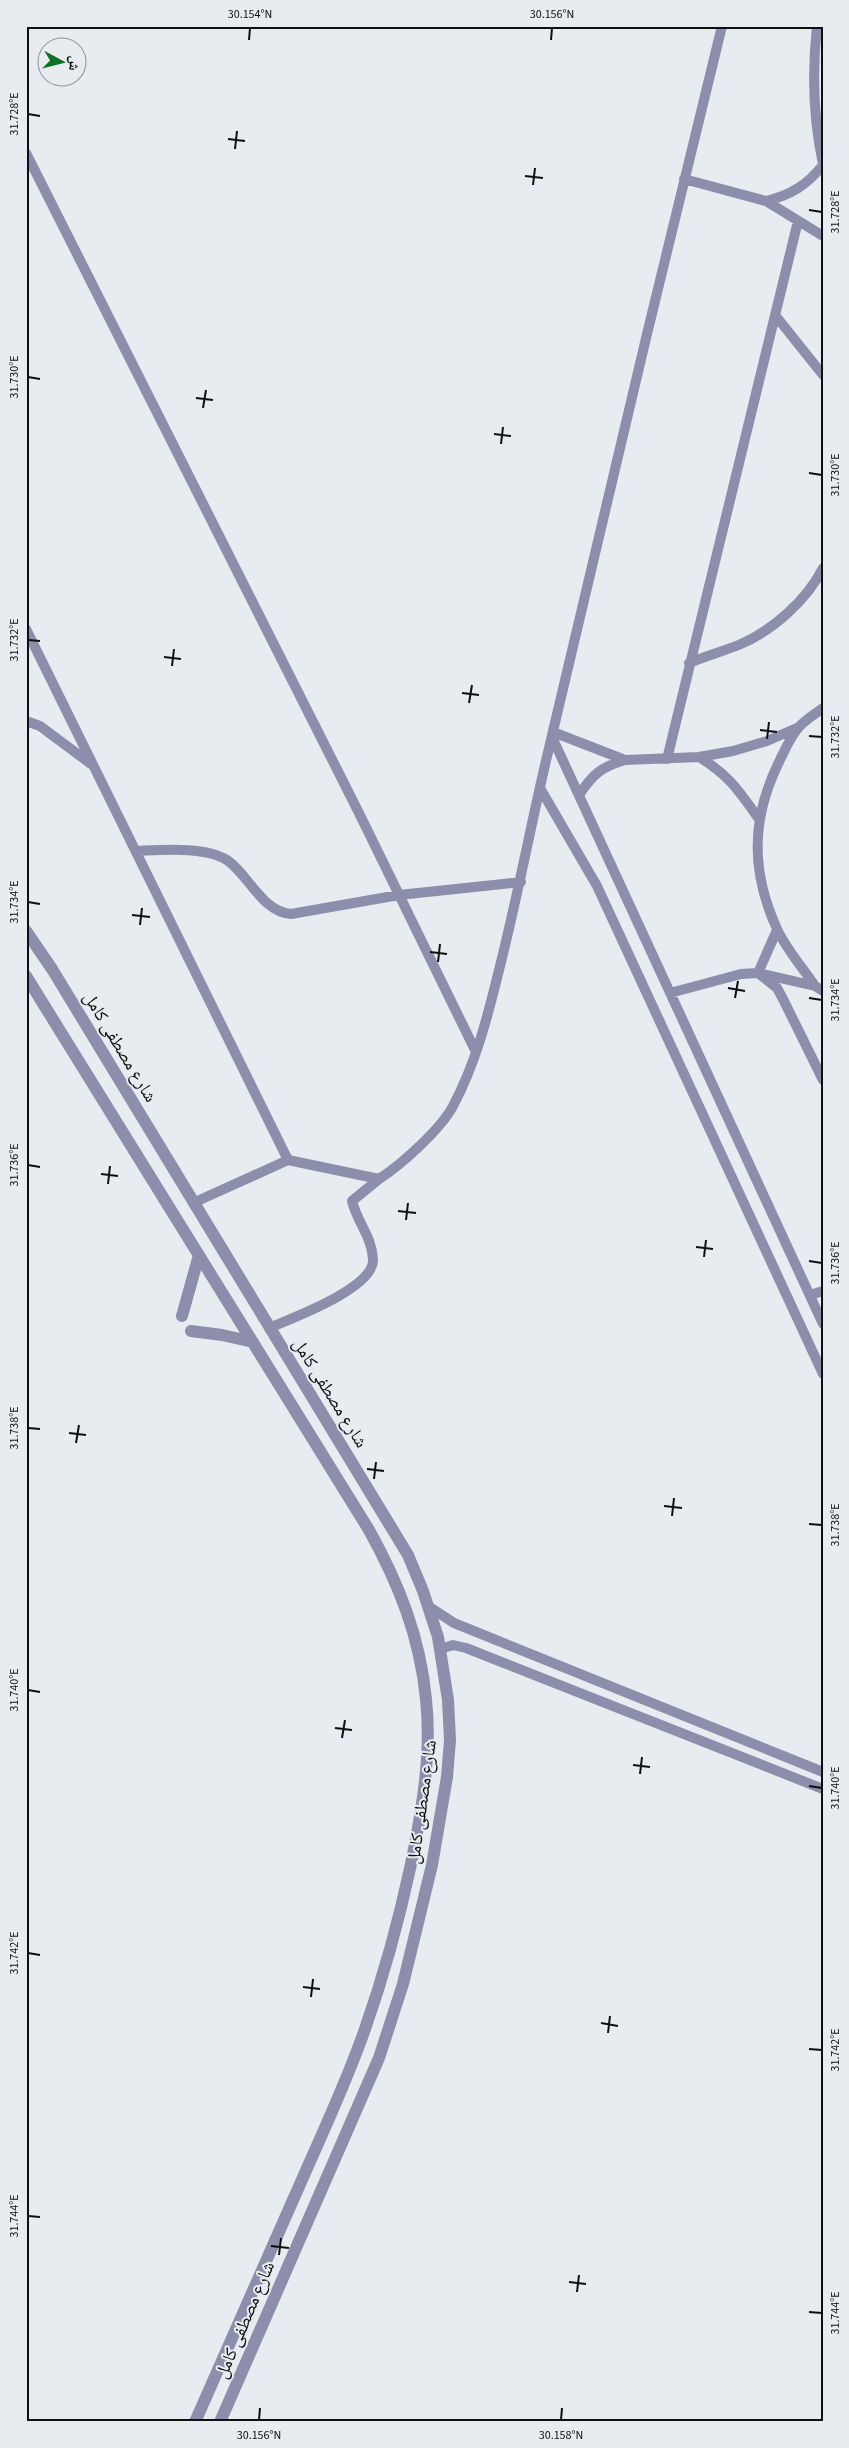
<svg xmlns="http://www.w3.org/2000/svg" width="849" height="2448" viewBox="0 0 849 2448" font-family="'Source Sans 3','Noto Naskh Arabic',sans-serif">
	<rect width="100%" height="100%" fill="#e8ebef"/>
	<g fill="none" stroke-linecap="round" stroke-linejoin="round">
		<path stroke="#8d8dac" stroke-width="10" d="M817 26C812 72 813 118 823 164
			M26 153 358 811 476 1052
			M684 179 766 201 823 236
			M766 201C791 195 807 185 823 165
			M775 315 823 375
			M26 629 288 1160
			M689 663C706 656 724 651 741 644 773 630 807 600 823 568
			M26 721 40 726 91 764
			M553 732 625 760 699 757 733 751 767 741 799 727
			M552 737 823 1324
			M699 757C729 775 739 791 759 819
			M667 759 798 221
			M540 788 597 886 823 1374
			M579 795C593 774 601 767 625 760
			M136 851C161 850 205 846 227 860 249 875 262 912 291 914L399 895 521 882
			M777 930 758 973 777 988 783 999 823 1080
			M815 986C803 968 786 949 777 929 751 872 751 820 778 764 784 752 790 737 799 727 805 720 815 714 823 708
			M670 993 741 974 758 973 815 986 823 991
			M193 1203 288 1160 379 1179C401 1165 441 1129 453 1106 475 1065 487 1019 498 974 516 904 529 834 545 765 603 518 661 272 722 26
			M810 1295 823 1291
			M269 1328C292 1318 375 1288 373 1259 372 1237 357 1222 352 1201L379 1179
			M428 1606 454 1623 823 1772
			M440 1649 453 1645 466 1648 823 1789"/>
		<path stroke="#8d8dac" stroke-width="12" d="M26 931 52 969 408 1555 423 1591 438 1637 448 1700 450 1740 447 1777 432 1865 403 1984 379 2058 220 2422
			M26 976 369 1530C399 1584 420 1637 426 1699 432 1755 422 1810 411 1864 399 1920 384 1975 365 2029 346 2084 320 2138 297 2191 263 2268 229 2345 195 2422
			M182 1316 199 1255
			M191 1331 222 1335 253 1342"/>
	</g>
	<path fill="none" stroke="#0e0f10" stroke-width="2" d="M249 40 250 28M551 40 552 28M28 114 40 116M228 139 245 141M235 149 237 131M525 176 543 178M533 185 535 168M809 210 822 212M28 377 40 379M196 398 213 400M203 408 206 390M494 434 511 436M501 444 503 427M809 473 822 475M28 640 40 641M164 657 181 659M172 666 174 649M462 693 479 695M469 703 472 685M760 730 777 732M809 736 822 737M767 739 769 722M28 902 40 904M132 915 150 917M140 925 142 908M430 952 447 954M438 962 440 944M728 988 745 991M735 998 738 981M809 998 822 1000M28 1165 40 1167M101 1174 118 1176M108 1184 110 1166M398 1211 416 1213M406 1220 408 1203M696 1247 713 1249M704 1257 706 1240M809 1261 822 1263M28 1428 40 1429M69 1433 86 1435M76 1443 79 1425M367 1469 384 1471M374 1479 376 1462M664 1506 682 1508M672 1516 674 1498M809 1524 822 1525M28 1690 40 1692M335 1728 352 1730M342 1738 345 1720M633 1765 650 1767M640 1774 642 1757M809 1786 822 1788M28 1953 40 1955M303 1987 320 1989M311 1997 313 1979M601 2023 618 2026M608 2033 610 2016M809 2049 822 2050M28 2216 40 2217M271 2246 289 2248M279 2255 281 2238M569 2282 586 2284M577 2292 579 2275M809 2312 822 2313M259 2420 260 2408M561 2420 562 2408"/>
	<g text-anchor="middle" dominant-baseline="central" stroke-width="4" stroke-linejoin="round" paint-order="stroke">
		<g font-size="18" fill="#0e0f10" stroke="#e8ebef">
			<text transform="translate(120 1047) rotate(59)">شارع مصطفى كامل</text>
			<text transform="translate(330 1393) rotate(58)">شارع مصطفى كامل</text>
			<text transform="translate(422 1802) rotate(-82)">شارع مصطفى كامل</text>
			<text transform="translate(245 2320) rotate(-67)">شارع مصطفى كامل</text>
		</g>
	</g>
	<rect width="849" height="2448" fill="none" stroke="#e8ebef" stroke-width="55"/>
	<g transform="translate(62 62) rotate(97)"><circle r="24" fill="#e8ebef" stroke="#919396"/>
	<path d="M0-4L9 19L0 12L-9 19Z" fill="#0c7122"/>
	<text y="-8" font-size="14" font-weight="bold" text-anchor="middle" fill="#0e0f10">ش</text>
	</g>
	<rect x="28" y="28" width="794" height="2392" fill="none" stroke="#0e0f10" stroke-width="2"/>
	<g font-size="12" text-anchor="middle" fill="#0e0f10">
		<text x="250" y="18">30.154°N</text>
		<text x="552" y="18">30.156°N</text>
		<text transform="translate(14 114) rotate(-90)" y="4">31.728°E</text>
		<text transform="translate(835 212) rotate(-90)" y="4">31.728°E</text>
		<text transform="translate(14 377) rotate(-90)" y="4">31.730°E</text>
		<text transform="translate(835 475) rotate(-90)" y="4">31.730°E</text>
		<text transform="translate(14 640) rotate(-90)" y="4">31.732°E</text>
		<text transform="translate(835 737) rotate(-90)" y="4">31.732°E</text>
		<text transform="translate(14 902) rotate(-90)" y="4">31.734°E</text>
		<text transform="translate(835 1000) rotate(-90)" y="4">31.734°E</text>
		<text transform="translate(14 1165) rotate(-90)" y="4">31.736°E</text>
		<text transform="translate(835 1263) rotate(-90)" y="4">31.736°E</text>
		<text transform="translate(14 1428) rotate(-90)" y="4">31.738°E</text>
		<text transform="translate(835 1525) rotate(-90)" y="4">31.738°E</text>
		<text transform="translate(14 1690) rotate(-90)" y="4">31.740°E</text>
		<text transform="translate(835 1788) rotate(-90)" y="4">31.740°E</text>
		<text transform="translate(14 1953) rotate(-90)" y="4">31.742°E</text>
		<text transform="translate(835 2050) rotate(-90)" y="4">31.742°E</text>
		<text transform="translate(14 2216) rotate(-90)" y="4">31.744°E</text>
		<text transform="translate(835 2313) rotate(-90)" y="4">31.744°E</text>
		<text x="259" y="2439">30.156°N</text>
		<text x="561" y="2439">30.158°N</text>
	</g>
</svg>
